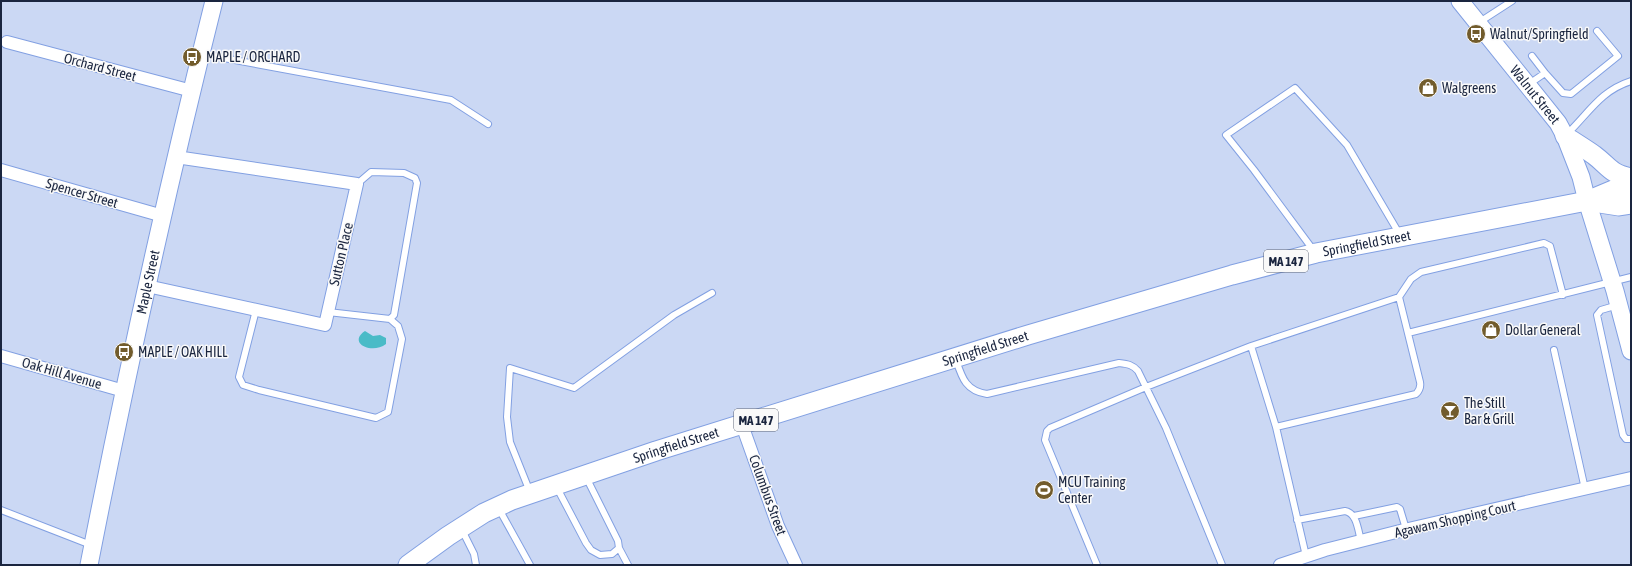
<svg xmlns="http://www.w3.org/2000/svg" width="1632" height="566" viewBox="0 0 1632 566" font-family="'Asap Condensed',sans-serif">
	<rect width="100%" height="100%" fill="#cbd8f4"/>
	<path fill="#4abbc7" d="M365 331 373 336 380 335 386 338V344C372 355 347 343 365 331Z"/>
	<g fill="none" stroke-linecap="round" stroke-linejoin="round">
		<defs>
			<path id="lane" d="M1478 23 1512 1
				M202 54 451 100 488 124
				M1532 56 1545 73
				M1529 84 1545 73 1563 93 1571 94 1618 56 1597 31
				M1567 134C1589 113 1600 91 1631 81
				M357 184 371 172 404 173 415 178 417 183 394 315 390 319
				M1314 251 1254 170 1226 135 1295 88 1347 145 1400 235
				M1399 297 1411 279 1421 272 1544 243 1550 246 1563 295
				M1618 305 1601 310 1597 315 1623 435 1626 439H1631
				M256 310 239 377 243 385 259 390 376 418 388 412 402 339 398 326 390 319 328 312
				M1408 333 1631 277
				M1251 346 1276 427 1306 556
				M1554 350 1585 489
				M956 360C962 378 966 391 987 394L1119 363C1128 364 1133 365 1138 371L1166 428 1222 565
				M556 486 586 543 591 550 600 555 612 554 619 548 618 541 586 477
				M530 492 510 442 507 417 510 368 574 388 674 315 712 293
				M499 509 530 565
				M1 510 91 545
				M1354 516 1397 507 1400 509 1406 529
				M1297 520 1345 511C1357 513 1358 530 1361 541
				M462 530 474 554 476 565
				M619 548 628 565
				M1097 565 1045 440 1047 431 1050 428 1146 387 1251 346 1399 297 1420 382C1421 387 1420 390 1416 394L1276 427"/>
			<path id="street" d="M7 42 192 91
				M1 170 163 216
				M147 286 325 325 357 184 176 157
				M1 356 124 391
				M742 425 778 526 796 565
				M1280 565 1325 550 1404 530 1631 478"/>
			<g id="secondary">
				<path id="s1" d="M1460 1 1558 123 1565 136 1581 177 1587 201 1615 291 1631 351"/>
				<path id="s2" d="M89 565C126 376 167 188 214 1"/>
			</g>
			<g id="primary">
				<path d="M1565 136C1574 142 1584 148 1594 155 1610 167 1609 173 1631 178"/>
				<path d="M1587 201 1619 206 1631 204"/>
				<path id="s3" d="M408 565 448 536 484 513 512 500 656 451 1028 335 1232 275 1316 253 1587 201 1618 188 1631 186"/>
			</g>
		</defs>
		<use href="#lane" stroke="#82a0e2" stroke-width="8"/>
		<use href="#street" stroke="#82a0e2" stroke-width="14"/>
		<use href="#secondary" stroke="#82a0e2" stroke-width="19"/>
		<use href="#primary" stroke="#82a0e2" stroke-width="21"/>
		<use href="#lane" stroke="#fff" stroke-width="6"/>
		<use href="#street" stroke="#fff" stroke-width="12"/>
		<use href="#secondary" stroke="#fff" stroke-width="17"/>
		<use href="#primary" stroke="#fff" stroke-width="19"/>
	</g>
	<defs>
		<symbol id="bus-disc" viewBox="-11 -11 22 22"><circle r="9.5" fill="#725c2c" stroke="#f9f9f9"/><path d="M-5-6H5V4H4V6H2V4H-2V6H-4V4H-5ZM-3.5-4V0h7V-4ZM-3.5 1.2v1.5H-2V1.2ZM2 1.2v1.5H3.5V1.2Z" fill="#fff"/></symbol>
		<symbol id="shop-disc" viewBox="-11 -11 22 22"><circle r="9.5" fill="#725c2c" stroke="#f9f9f9"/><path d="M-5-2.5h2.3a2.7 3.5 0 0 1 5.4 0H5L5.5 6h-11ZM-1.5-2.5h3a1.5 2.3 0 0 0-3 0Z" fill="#fff"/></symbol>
		<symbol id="bar-disc" viewBox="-11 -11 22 22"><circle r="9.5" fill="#725c2c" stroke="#f9f9f9"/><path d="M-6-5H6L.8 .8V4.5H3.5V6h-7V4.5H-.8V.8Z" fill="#fff"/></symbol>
		<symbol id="stadium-disc" viewBox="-11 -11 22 22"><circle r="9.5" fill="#725c2c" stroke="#f9f9f9"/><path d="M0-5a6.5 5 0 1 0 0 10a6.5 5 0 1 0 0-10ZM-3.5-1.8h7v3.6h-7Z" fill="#fff"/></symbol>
	</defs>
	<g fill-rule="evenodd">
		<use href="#bus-disc" x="1465" y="23" width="22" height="22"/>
		<use href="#bus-disc" x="181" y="46" width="22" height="22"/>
		<use href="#shop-disc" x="1417" y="77" width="22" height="22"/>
		<use href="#shop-disc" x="1480" y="319" width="22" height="22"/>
		<use href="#bus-disc" x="113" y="341" width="22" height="22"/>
		<use href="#bar-disc" x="1439" y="400" width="22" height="22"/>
		<use href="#stadium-disc" x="1033" y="479" width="22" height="22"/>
	</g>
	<g text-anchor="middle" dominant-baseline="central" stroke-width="3" stroke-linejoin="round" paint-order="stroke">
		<g fill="#f9f9f9" stroke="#5d6577" stroke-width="1">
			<rect x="1264" y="250" width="44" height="22" rx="3"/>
			<rect x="734" y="409" width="44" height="22" rx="3"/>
		</g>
		<g font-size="13" font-weight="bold" fill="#1a253f">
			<text x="1286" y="261">MA 147</text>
			<text x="756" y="420">MA 147</text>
		</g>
		<g font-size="14" fill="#1a253f" stroke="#f9f9f9" text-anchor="start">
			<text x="1490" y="34">Walnut/Springfield</text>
			<text x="206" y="57">MAPLE / ORCHARD</text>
			<text x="1442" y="88">Walgreens</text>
			<text x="1505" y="330">Dollar General</text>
			<text x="138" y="352">MAPLE / OAK HILL</text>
			<text x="1464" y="403">The Still<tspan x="1464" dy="16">Bar &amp; Grill</tspan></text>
			<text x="1058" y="482">MCU Training<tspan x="1058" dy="16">Center</tspan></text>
		</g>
		<g font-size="14" fill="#1a253f" stroke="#f9f9f9">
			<text transform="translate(100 67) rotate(15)">Orchard Street</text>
			<text stroke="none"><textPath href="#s1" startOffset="120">Walnut Street</textPath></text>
			<text transform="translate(82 193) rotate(16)">Spencer Street</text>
			<text stroke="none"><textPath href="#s3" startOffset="1016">Springfield Street</textPath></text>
			<text transform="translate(341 254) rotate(-77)">Sutton Place</text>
			<text stroke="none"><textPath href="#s2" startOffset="289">Maple Street</textPath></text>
			<text stroke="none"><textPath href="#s3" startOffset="620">Springfield Street</textPath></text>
			<text transform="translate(62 373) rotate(16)">Oak Hill Avenue</text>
			<text stroke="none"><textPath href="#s3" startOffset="296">Springfield Street</textPath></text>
			<text transform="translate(768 495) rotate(70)">Columbus Street</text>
			<text transform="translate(1455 519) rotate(-13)">Agawam Shopping Court</text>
		</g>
	</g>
	<rect width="1632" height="566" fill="none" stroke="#1a253f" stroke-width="4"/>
</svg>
